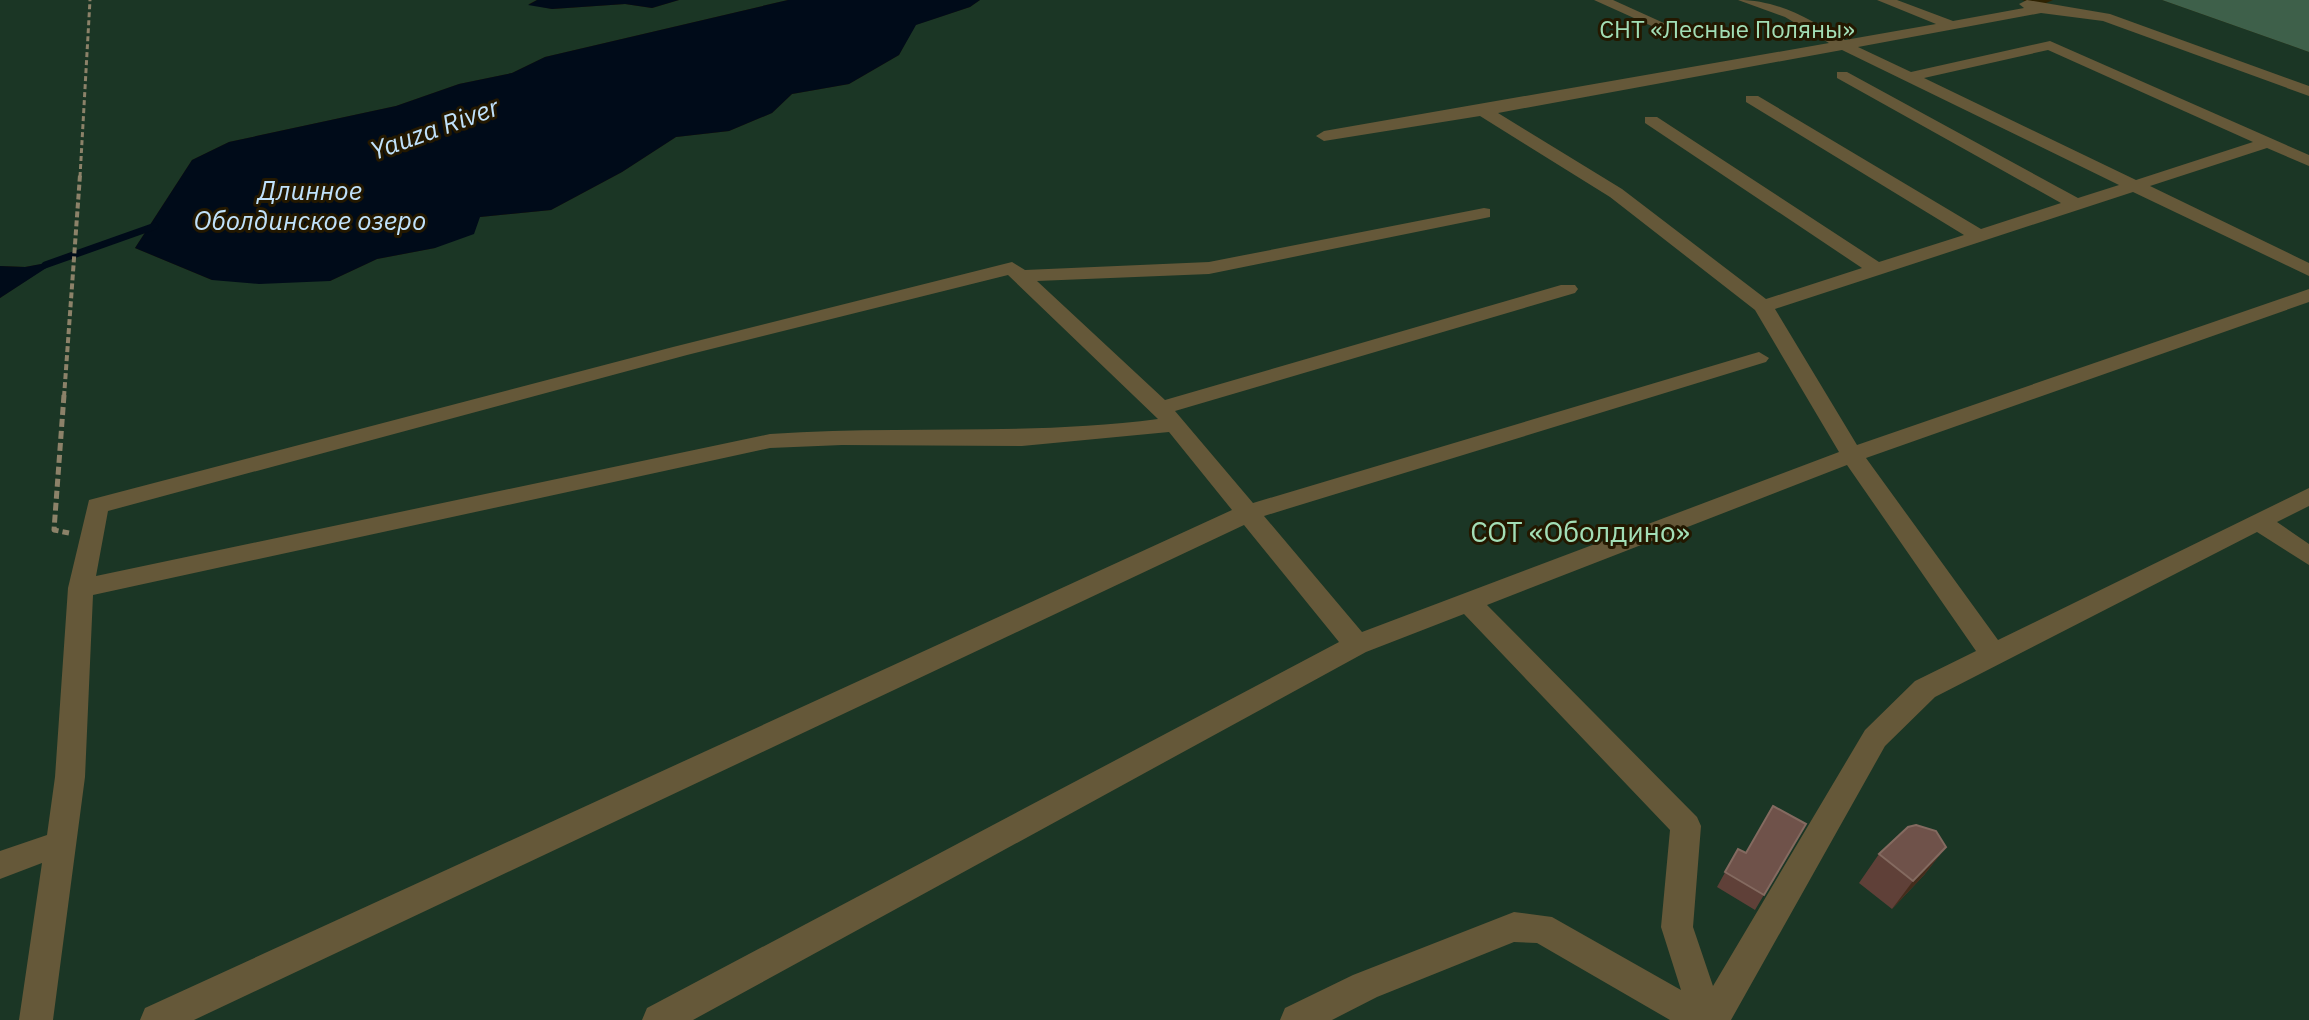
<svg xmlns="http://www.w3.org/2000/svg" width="2309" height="1020" viewBox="0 0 2309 1020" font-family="'IBM Plex Sans',sans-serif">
	<rect width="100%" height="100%" fill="#2d2202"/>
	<path fill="#1b3625" d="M0 0H537L529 4 552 9 625 4 652 8 679 0H788L545 57 512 73 459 84 396 106 229 142 192 160 135 248 212 280 330 281 377 259 435 248 480 217 551 210 622 172 676 137 729 131 772 113 792 94 849 84 899 55 915 25 970 7 980 0H2022L2039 6 2053 0H2162L2309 52V1020H0V298L54 262 25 267 0 266Z"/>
	<path fill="#3e604a" d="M2162 0H2309V52Z"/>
	<path fill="#000b19" d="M537 0H679L652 8 625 4 552 9 528 5Z
		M788 0H980L970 7 916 25 899 55 849 84 792 94 772 113 729 131 676 137 622 172 551 210 480 217 474 234 435 248 377 259 330 281 259 284 212 280 135 248 192 160 229 142 396 106 459 84 512 73 545 57Z
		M57 261 0 298V266L25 267Z"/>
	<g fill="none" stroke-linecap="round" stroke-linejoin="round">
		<path stroke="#000b19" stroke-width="7" d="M45 265 155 226"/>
		<path stroke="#8c8269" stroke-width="3" stroke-dasharray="5 3" stroke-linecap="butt" d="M80 177 90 0"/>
		<path stroke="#8c8269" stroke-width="4" stroke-dasharray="6 3" stroke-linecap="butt" d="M64 397 80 175"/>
		<path stroke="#8c8269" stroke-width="5" stroke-dasharray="8 4" stroke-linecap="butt" d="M64 395 54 530 69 533"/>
		<path fill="#655839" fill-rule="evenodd" d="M1594 0H1613L1677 29 1665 32Z
			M1738 0C1780 0 1810 20 1845 40L1936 24 1877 0H1897L1953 21 2024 8 2019 4 2027 0 2110 14 2309 86V96L2103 21 2041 13 1858 47 1911 72 2050 41 2309 155V166L2267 148 2150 186 2309 263V276L2133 192 1775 309 1857 445 2309 289V302L1866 458 1998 640 2309 488V506L2277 522 2309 544V565L2257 532 1935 697 1885 746 1731 1020H1670L1537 943 1514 942 1377 997 1332 1020H1280L1285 1008 1353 975 1514 912 1552 917 1681 990 1661 927 1670 830 1464 614 1366 652 693 1020H642L647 1008 1339 642 1244 525 194 1020H140L145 1008 1232 510 1169 432 1022 446 842 445 770 448 93 595 85 777 53 1020H19L42 863 0 879V851L47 835 55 777 68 588 89 500 673 347 1012 262 1025 270 1209 262 1484 208 1490 209V217L1209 274 1037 281 1165 400 1561 285H1575L1578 289 1575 293 1175 411 1253 503 1752 354 1759 352 1769 358 1766 362 1264 516 1362 632 1839 452 1755 310 1610 197 1480 116 1324 141 1316 136 1324 131 1829 43 1785 17ZM1842 50 2119 185 2078 198 1847 72H1837V78L2061 203 1981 229 1758 96H1746V102L1964 235 1879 262 1657 117H1645V123L1862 268 1766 299 1622 189 1498 113ZM2048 50 2253 142 2136 180 1924 78ZM1008 275 1158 419C1029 436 900 425 770 434L96 576 108 511 687 355ZM1847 465 1976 651 1915 681 1865 730 1713 986 1693 927 1701 826 1697 817 1487 605Z"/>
	</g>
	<path fill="#5f4038" d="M1806 824 1755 910 1717 887 1738 849 1746 853Z
		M1946 847 1924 875 1892 909 1859 883 1879 854Z"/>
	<path fill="#442c1b" d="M1946 847 1924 875 1892 909 1913 881Z"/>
	<path fill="#6f524a" stroke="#846a60" stroke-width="2" d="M1773 806 1806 824 1764 895 1725 872 1738 849 1746 853Z
		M1916 825 1936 831 1946 847 1913 881 1879 854 1908 827Z"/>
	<g text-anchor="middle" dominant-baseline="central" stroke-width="6" stroke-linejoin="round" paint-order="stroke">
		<g font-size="24" fill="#a2deb6" stroke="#231800">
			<text x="1727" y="29">СНТ «Лесные Поляны»</text>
		</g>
		<g font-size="26" font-style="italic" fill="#c0e2fb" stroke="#231800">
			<text transform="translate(434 128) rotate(-20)">Yauza River</text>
			<text x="310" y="190">Длинное<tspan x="310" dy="30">Оболдинское озеро</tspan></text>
		</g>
		<g font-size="28" fill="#a2deb6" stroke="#231800">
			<text x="1580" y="531">СОТ «Оболдино»</text>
		</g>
	</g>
</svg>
